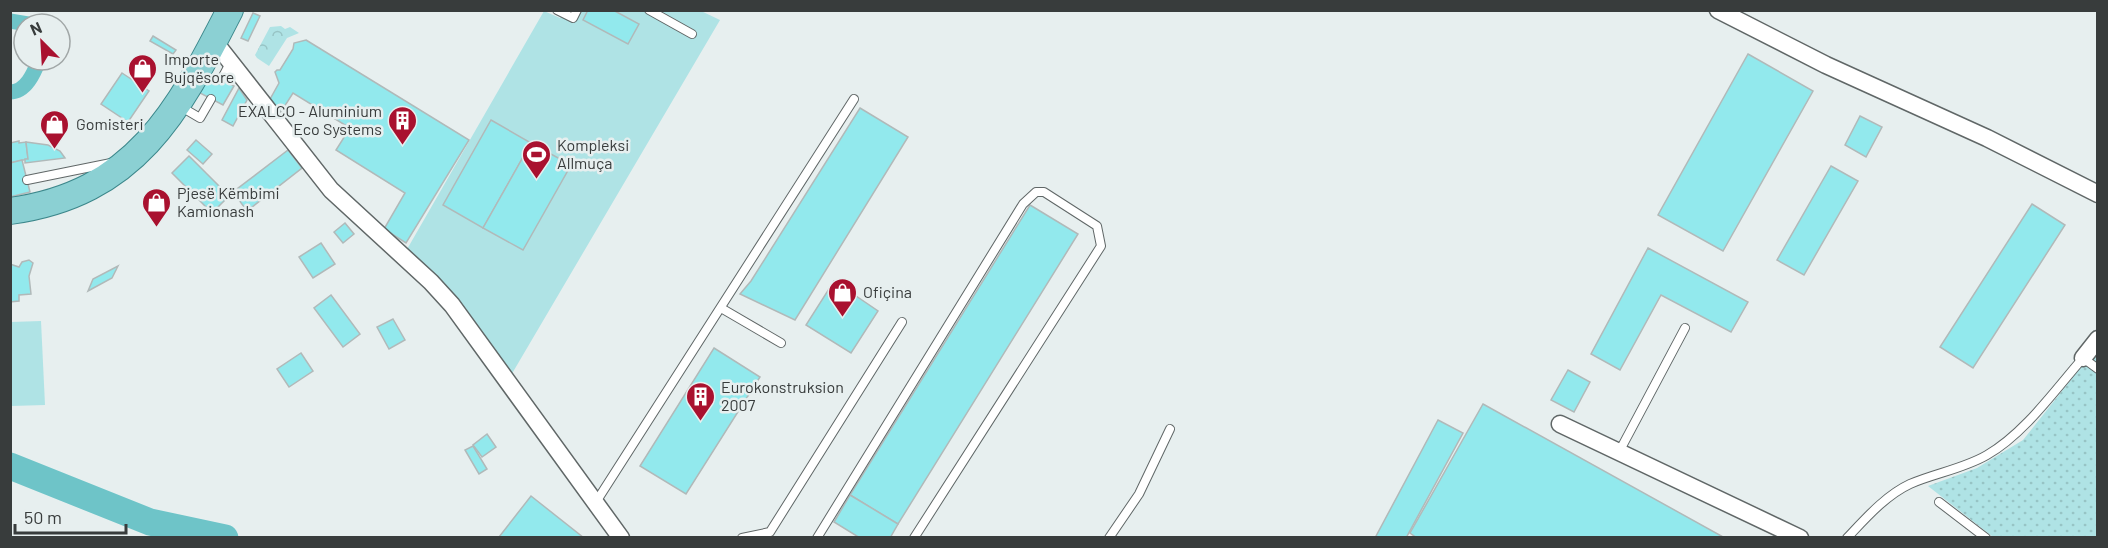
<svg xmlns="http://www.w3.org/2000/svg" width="2108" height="548" font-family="Barlow,sans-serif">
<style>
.grass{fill:url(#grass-dots)}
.park{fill:url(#park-crowns)}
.garden{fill:#afe3e5}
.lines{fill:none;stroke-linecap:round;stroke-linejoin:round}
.canal{stroke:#6ec4c8;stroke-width:15}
.river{stroke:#6ec4c8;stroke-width:27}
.building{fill:#92e9ed;stroke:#b1b9b9;stroke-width:1.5}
.service-casing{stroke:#606767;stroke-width:10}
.minor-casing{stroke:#606767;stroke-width:19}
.primary-casing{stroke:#3c878b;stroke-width:28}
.service{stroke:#fff;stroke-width:8}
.minor{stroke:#fff;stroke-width:16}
.primary{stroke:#8bd0d3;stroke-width:26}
.labels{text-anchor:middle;stroke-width:5;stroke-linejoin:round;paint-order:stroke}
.poi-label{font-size:16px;fill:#383c3c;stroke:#e7efef;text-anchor:start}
</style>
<defs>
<pattern id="grass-dots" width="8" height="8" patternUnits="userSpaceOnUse" patternTransform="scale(1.5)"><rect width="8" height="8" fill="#afe3e5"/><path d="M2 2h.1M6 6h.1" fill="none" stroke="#97c4c5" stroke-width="1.8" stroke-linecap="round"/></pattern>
<pattern id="park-crowns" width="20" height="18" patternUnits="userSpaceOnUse" patternTransform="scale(1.5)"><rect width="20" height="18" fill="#afe3e5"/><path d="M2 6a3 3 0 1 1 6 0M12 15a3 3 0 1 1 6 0" fill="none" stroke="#97c4c5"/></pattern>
</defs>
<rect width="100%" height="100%" fill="#e7efef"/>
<path class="grass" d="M2097,347V537H1993L1928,486L1977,468L2023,440Z"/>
<path class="park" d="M281,26L285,29L290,27L299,33L287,38L269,66L257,58L255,55L270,27Z"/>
<g class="garden">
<path d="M699,10L720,20L510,377L406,251L544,11L560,18L565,11Z"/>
<path d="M41,321L45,405L11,406V322Z"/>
</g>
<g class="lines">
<g class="canal">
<path d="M10,21L28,24"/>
<path d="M10,92C26,92 34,73 39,60"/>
</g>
<path class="river" d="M10,466L150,522L225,538"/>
</g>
<g class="building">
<path d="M588,10H613L639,24L628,44L583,20Z"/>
<path d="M253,13L260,16L248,41L241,38Z"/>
<path d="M153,36L176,50L173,54L150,41Z"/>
<path d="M306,40L469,140L406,243L384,229L405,193L336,150L350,128L293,93L279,115L273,107L275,105L269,101L279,83L275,72L277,70H280L293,49L294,43Z"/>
<path d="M1748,54L1813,91L1723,251L1658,215Z"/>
<path d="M122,73L149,91L128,122L101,104Z"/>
<path d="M210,74L234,86L223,105L200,93Z"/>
<path d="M239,88L247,100L233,126L222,120Z"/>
<path d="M860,108L908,137L795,320L740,294L751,281Z"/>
<path d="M1860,116L1882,127L1866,157L1845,145Z"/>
<path d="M491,120L531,143L483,228L443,205Z"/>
<path d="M196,140L212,154L203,164L187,150Z"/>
<path d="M19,141V143L26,142L28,159L10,163V143Z"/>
<path d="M26,142L48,145L60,151L65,158L25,163V159H28Z"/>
<path d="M531,143L571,165L523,250L483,228Z"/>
<path d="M288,150L302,168L247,211L233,192Z"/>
<path d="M189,156L229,196L212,213L172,173Z"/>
<path d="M22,160L30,192L10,197V163Z"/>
<path d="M1831,166L1858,181L1804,275L1777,260Z"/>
<path d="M2032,204L2065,225L1973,368L1940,347Z"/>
<path d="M1030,205L1078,234L898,524L850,495Z"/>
<path d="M345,223L354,234L343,243L334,232Z"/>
<path d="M321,243L335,264L313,278L299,257Z"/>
<path d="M1648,248L1748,302L1731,332L1661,295L1620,370L1591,354Z"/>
<path d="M29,260L33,263L29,276L31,294L19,295V301L10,302V264L19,267L22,262Z"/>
<path d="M118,266L112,278L88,291L93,279Z"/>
<path d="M834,281L878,311L851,353L806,325Z"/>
<path d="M331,295L360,334L343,347L314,308Z"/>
<path d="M393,319L405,340L389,349L377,327Z"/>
<path d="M714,348L760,377L686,494L640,466Z"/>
<path d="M301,353L313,371L289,387L277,369Z"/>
<path d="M1568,370L1590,382L1574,412L1551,400Z"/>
<path d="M1483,404L1725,538H1417L1410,533Z"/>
<path d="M1438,420L1463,433L1406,538H1375Z"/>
<path d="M487,434L496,447L482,457L473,445Z"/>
<path d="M473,446L487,469L479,474L465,450Z"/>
<path d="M850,495L898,524L890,538H860L834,522Z"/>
<path d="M531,496L584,538L499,537Z"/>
</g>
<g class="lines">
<defs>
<g id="service">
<path d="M557,10L573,18L577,10"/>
<path d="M649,10L692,34"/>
<path d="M221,80L230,63"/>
<path d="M178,105L200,118L211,99"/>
<path d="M27,180L111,163"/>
<path d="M721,308L781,343"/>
<path d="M1619,452L1685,328"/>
<path d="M596,502L854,99"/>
<path d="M1939,502L1986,538"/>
<path d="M742,538L770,532L902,322"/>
<path d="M817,538L1023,204L1036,192H1044L1097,226L1101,246L914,538"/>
<path d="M1109,538L1139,494L1170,429"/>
<path d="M1847,538C1865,519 1886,495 1910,484C1935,473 1963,469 1987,455C2024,434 2055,390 2083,358L2098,369"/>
</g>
<g id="minor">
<path d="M1718,10L1826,65L1987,138L2098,194"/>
<path d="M214,41L331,190L431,282L452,305L621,538"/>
<path d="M2083,358L2098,339"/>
<path d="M1560,424L1800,538"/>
</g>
<path id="primary" d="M10,211C135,194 178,112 230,10"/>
</defs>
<use href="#service" class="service-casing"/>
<use href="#minor" class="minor-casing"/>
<use href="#primary" class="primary-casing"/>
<use href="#service" class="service"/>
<use href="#minor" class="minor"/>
<use href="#primary" class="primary"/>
</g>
<defs>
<symbol id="shop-pin" viewBox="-11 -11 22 30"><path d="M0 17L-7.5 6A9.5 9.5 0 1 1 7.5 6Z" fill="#a9112f" stroke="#e7efef"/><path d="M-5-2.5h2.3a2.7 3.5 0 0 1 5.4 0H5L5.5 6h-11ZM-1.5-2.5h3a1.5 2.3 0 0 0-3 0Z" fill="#fff"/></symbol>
<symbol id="building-pin" viewBox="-11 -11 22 30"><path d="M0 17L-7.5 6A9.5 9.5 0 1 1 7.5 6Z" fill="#a9112f" stroke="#e7efef"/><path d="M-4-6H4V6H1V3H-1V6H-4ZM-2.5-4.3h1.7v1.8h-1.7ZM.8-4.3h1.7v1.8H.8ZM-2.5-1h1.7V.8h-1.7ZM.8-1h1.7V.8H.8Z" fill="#fff"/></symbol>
<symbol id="stadium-pin" viewBox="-11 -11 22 30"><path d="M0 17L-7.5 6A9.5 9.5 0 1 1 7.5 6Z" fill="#a9112f" stroke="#e7efef"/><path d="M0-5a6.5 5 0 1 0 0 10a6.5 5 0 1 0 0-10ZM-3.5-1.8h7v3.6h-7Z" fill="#fff"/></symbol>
</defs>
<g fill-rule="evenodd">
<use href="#shop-pin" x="126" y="52" width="33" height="45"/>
<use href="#building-pin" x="386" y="104" width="33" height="45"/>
<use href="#shop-pin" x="38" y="108" width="33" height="45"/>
<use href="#stadium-pin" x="520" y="138" width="33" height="45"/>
<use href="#shop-pin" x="140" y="186" width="33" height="45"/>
<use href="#shop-pin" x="826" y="276" width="33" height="45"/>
<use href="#building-pin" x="684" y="380" width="33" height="45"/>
</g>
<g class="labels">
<g class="poi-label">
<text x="164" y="65">Importe<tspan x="164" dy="18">Bujqësore</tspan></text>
<text x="382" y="117" text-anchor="end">EXALCO - Aluminium<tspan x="382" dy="18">Eco Systems</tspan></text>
<text x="76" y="130">Gomisteri</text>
<text x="557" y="151">Kompleksi<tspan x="557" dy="18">Allmuça</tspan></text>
<text x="177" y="199">Pjesë Këmbimi<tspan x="177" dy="18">Kamionash</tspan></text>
<text x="863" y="298">Ofiçina</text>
<text x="721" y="393">Eurokonstruksion<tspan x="721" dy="18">2007</tspan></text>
</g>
</g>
<rect width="2108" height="548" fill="none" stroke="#383c3c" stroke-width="24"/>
<g transform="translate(42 42) rotate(336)"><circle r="28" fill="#e7efef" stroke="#a1a7a7" stroke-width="1.5"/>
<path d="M0-4.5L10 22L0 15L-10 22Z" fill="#a9112f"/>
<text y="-9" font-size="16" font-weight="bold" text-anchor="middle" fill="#383c3c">N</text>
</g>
<path d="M15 524v9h111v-9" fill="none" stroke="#383c3c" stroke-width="3"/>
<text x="24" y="524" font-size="18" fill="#383c3c" stroke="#e7efef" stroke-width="4.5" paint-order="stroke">50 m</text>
</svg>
